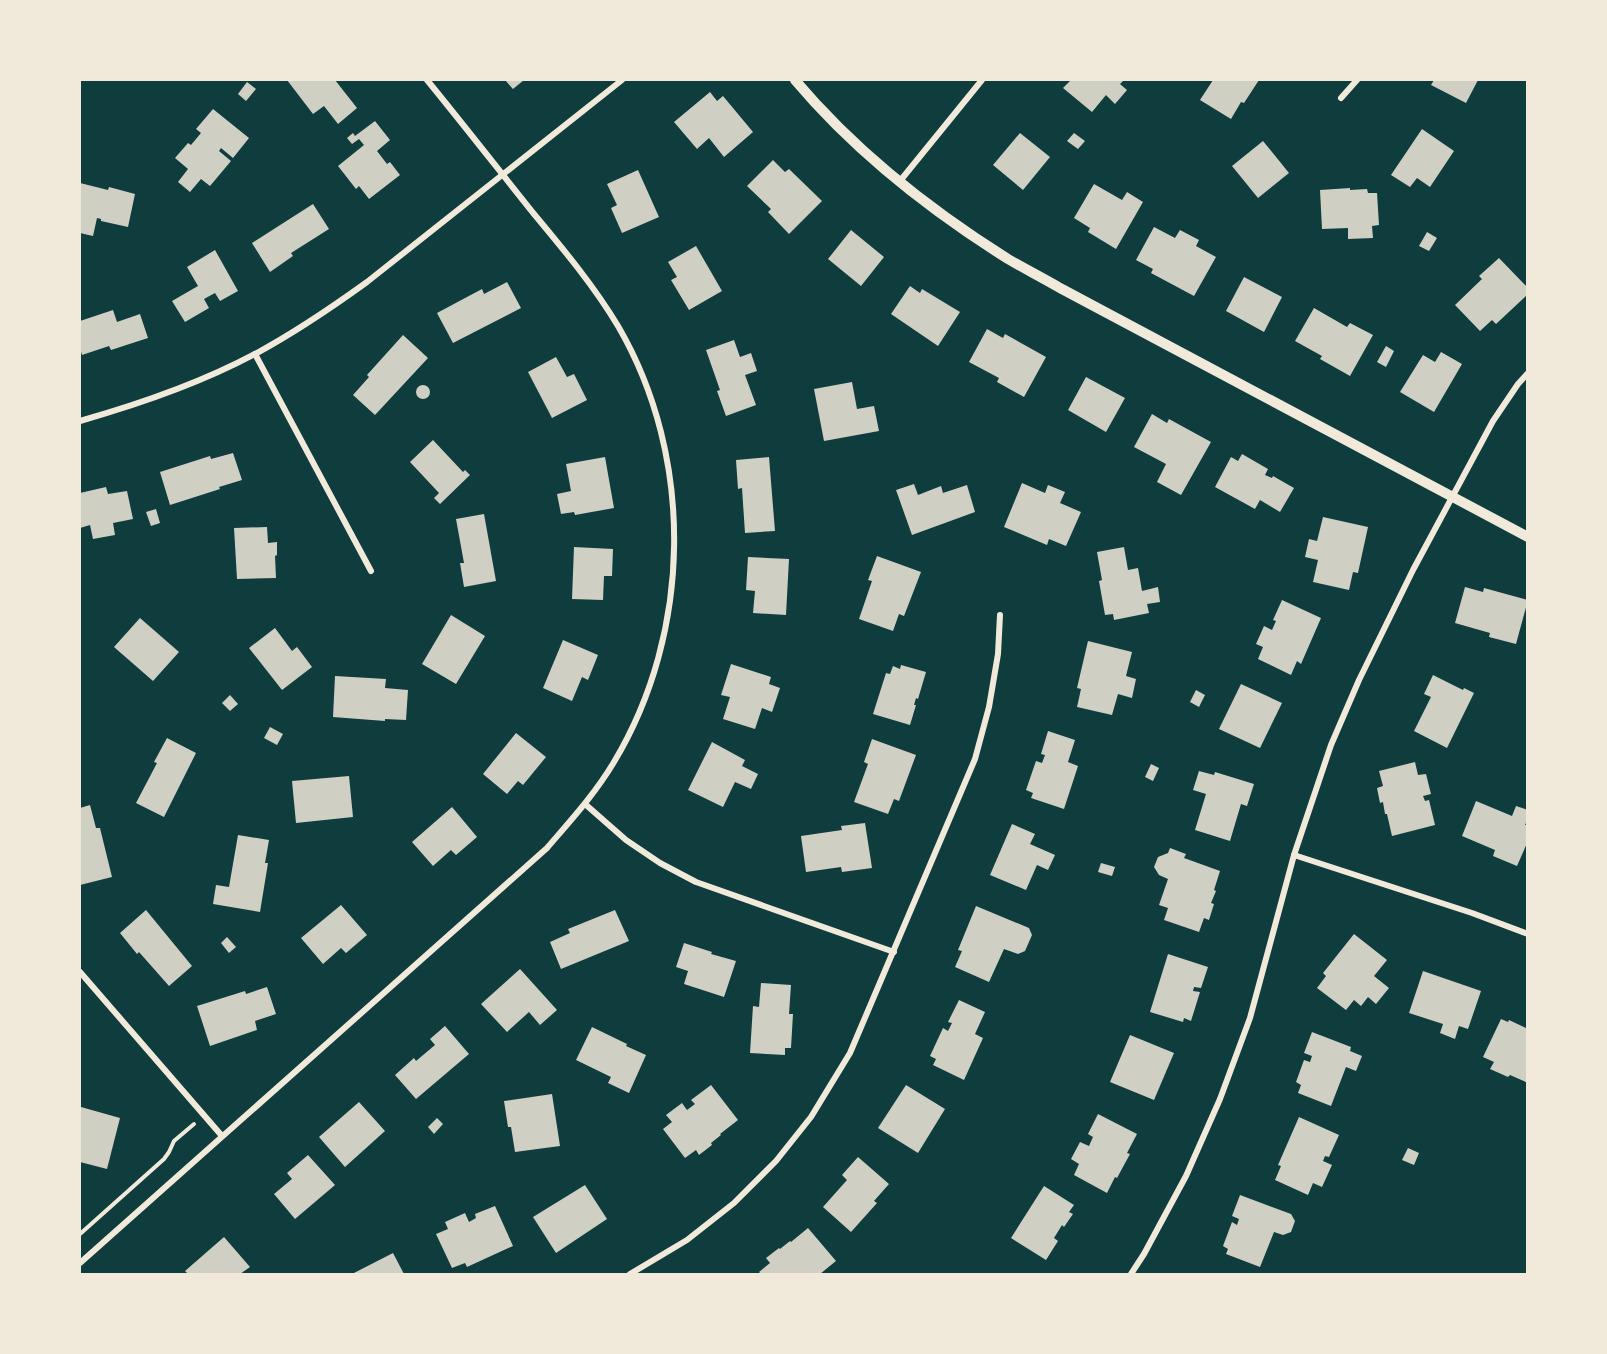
<svg xmlns="http://www.w3.org/2000/svg" width="1607" height="1354" font-family="Raleway,sans-serif">
<style>
.building{fill:#cfcfc3}
.lines{fill:none;stroke-linecap:round;stroke-linejoin:round}
.path{stroke:#f1e9da;stroke-width:4}
.minor{stroke:#f1e9da;stroke-width:6}
.tertiary{stroke:#f1e9da;stroke-width:10}
</style>
<rect width="100%" height="100%" fill="#0f3d3e"/>
<g class="building">
<path d="M287,80H330L331,81L335,80L357,108L338,124L324,106L313,114Z"/>
<path d="M505,80H524L513,89Z"/>
<path d="M1071,80H1124L1120,84L1127,90L1115,104L1106,95L1092,112L1063,88Z"/>
<path d="M1213,80H1259L1244,103L1241,102L1231,119L1200,100Z"/>
<path d="M1434,80H1478L1466,103L1431,85Z"/>
<path d="M247,82L256,89L246,101L238,94Z"/>
<path d="M710,92L717,101L723,96L753,132L724,157L709,138L697,149L674,122Z"/>
<path d="M213,109L249,138L233,158L221,148L219,151L231,161L210,186L201,179L190,192L178,182L188,169L175,158L188,143L191,145L201,133L196,129Z"/>
<path d="M375,121L390,140L377,151L387,164L390,162L400,175L369,199L359,186L356,189L338,166L364,145L359,139L352,144L347,138L353,133L355,136Z"/>
<path d="M1422,129L1454,151L1430,187L1417,178L1410,187L1391,175Z"/>
<path d="M1020,133L1050,157L1023,190L993,165Z"/>
<path d="M1074,133L1085,141L1078,149L1067,141Z"/>
<path d="M1263,141L1289,173L1258,198L1232,166Z"/>
<path d="M773,160L785,172L789,169L822,201L789,234L768,212L771,209L747,186Z"/>
<path d="M638,170L659,217L622,233L611,208L617,205L607,184Z"/>
<path d="M80,183L108,190L109,187L135,194L128,227L101,221V219L97,218L93,236L80,233Z"/>
<path d="M1094,184L1122,200L1127,192L1143,202L1116,249L1088,232L1090,228L1074,218Z"/>
<path d="M1350,188V190L1367,189L1368,193H1377L1379,225L1372,226L1373,238L1348,239V228L1322,229L1320,190Z"/>
<path d="M313,204L329,229L291,253L293,256L270,272L252,243Z"/>
<path d="M1154,227L1175,238L1180,230L1199,240L1196,246L1216,257L1194,296L1151,273L1153,269L1136,260Z"/>
<path d="M851,230L884,257L861,286L828,259Z"/>
<path d="M1427,232L1437,238L1429,251L1419,246Z"/>
<path d="M696,246L722,291L689,310L671,280L677,277L668,262Z"/>
<path d="M215,250L238,291L220,301L215,293L204,299L209,308L185,322L172,301L198,286L187,267Z"/>
<path d="M1499,258L1528,288V294L1496,324L1492,320L1480,331L1455,305L1482,279L1479,276Z"/>
<path d="M1244,277L1282,297L1264,332L1226,311Z"/>
<path d="M507,282L521,308L453,343L437,313L482,289L484,294Z"/>
<path d="M910,286L920,293L922,289L960,312L938,346L891,314Z"/>
<path d="M1314,308L1347,327L1350,323L1373,335L1350,376L1320,359L1322,356L1295,341Z"/>
<path d="M113,310L117,322L140,314L148,338L111,350L109,346L82,355L80,348V321Z"/>
<path d="M987,329L1003,338L1005,334L1046,357L1024,397L997,382L999,378L969,362Z"/>
<path d="M403,335L428,358L375,415L353,395L369,377L367,375Z"/>
<path d="M734,340L740,357L751,353L757,371L745,375L756,405L726,416L717,391L720,390L706,350Z"/>
<path d="M1386,346L1394,351L1386,367L1377,362Z"/>
<path d="M1441,352L1462,364L1434,412L1400,392L1423,355L1435,362Z"/>
<path d="M556,357L567,377L574,374L587,400L552,418L528,372Z"/>
<path d="M1086,377L1125,398L1106,432L1068,410Z"/>
<path d="M852,382L857,409L874,406L879,431L824,441L814,389Z"/>
<circle cx="423" cy="392" r="7"/>
<path d="M1152,414L1167,423L1169,419L1211,442L1181,495L1157,482L1166,464L1134,447Z"/>
<path d="M433,440L463,472L465,470L470,475L440,504L434,498L439,493L410,462Z"/>
<path d="M233,453L242,480L219,487L220,489L170,505L160,472L210,456L211,459Z"/>
<path d="M1242,454L1268,469L1265,475L1272,478L1273,476L1294,488L1280,512L1260,500L1255,509L1215,487L1231,457L1238,461Z"/>
<path d="M605,457L614,508L575,515L574,512L561,514L557,494L571,491L566,464Z"/>
<path d="M769,457L775,531L745,533L742,488L738,489L736,460Z"/>
<path d="M1022,483L1045,493L1048,485L1065,492L1060,503L1081,512L1066,546L1049,539L1047,545L1004,527Z"/>
<path d="M914,484L918,495L941,486L943,493L967,485L975,512L912,535L896,490Z"/>
<path d="M106,487L108,494L127,491L133,519L113,523L115,535L93,539L90,525L80,528V493Z"/>
<path d="M156,509L160,523L151,526L146,512Z"/>
<path d="M484,514L496,581L464,587L460,563H464L456,519Z"/>
<path d="M1323,517L1368,527L1358,573L1353,572L1349,590L1313,582L1318,560L1305,557L1309,539L1317,541Z"/>
<path d="M267,527L268,543L277,542V555L275,556L276,578L237,579L234,528Z"/>
<path d="M574,547L613,549L612,576H604L603,600L572,599Z"/>
<path d="M1124,547L1128,570L1138,568L1142,591L1158,587L1160,602L1147,604L1149,613L1114,620L1113,614L1105,615L1099,581L1102,580L1097,552Z"/>
<path d="M877,556L921,572L904,616L899,614L893,631L859,619L872,581L868,580Z"/>
<path d="M748,557L789,559L786,615L753,613L755,591L746,590Z"/>
<path d="M1465,587L1483,592L1484,588L1528,600L1516,644L1489,637L1490,633L1455,623Z"/>
<path d="M1282,600L1321,618L1301,664L1297,661L1291,675L1258,659L1263,647L1256,644L1264,626L1272,630L1276,621L1273,620Z"/>
<path d="M451,615L485,636L456,684L422,664Z"/>
<path d="M140,618L179,652L153,681L114,647Z"/>
<path d="M275,628L292,651L297,647L312,667L282,690L249,648Z"/>
<path d="M563,640L598,655L588,680L582,677L572,701L543,688Z"/>
<path d="M1088,641L1132,652L1126,676L1136,679L1132,698L1118,694L1112,715L1077,707L1081,689L1077,688Z"/>
<path d="M731,664L771,677L769,684L780,688L772,712L762,708L755,729L723,719L730,697L721,695Z"/>
<path d="M901,665L926,672L918,699L916,698L914,705H916L910,725L873,714L886,673L890,674L893,666L900,669Z"/>
<path d="M1433,675L1463,690L1464,688L1474,693L1447,748L1414,731L1431,697L1424,694Z"/>
<path d="M335,676L386,679L385,688L408,690L406,720L385,719V721L333,717Z"/>
<path d="M1241,684L1282,703L1260,748L1219,729Z"/>
<path d="M1196,690L1205,695L1199,707L1190,702Z"/>
<path d="M230,695L238,704L230,711L222,703Z"/>
<path d="M270,727L283,734L277,745L264,738Z"/>
<path d="M1048,731L1075,740L1068,762L1078,766L1064,809L1031,798L1033,793L1026,790L1036,761L1042,763L1045,755L1041,754Z"/>
<path d="M516,733L546,757L523,785L518,781L507,794L483,774Z"/>
<path d="M167,738L196,753L164,817L136,803L157,763L154,762Z"/>
<path d="M872,739L916,755L899,801L894,799L888,814L854,802L868,764L864,762Z"/>
<path d="M712,742L745,760L742,766L758,774L751,789L735,782L723,807L688,790Z"/>
<path d="M1415,762L1418,775L1426,774L1431,794L1423,796L1425,801L1429,800L1435,825L1392,836L1387,814H1385L1383,802L1380,803L1377,788L1383,786L1379,771Z"/>
<path d="M1151,764L1159,768L1153,781L1145,777Z"/>
<path d="M1199,771L1214,775L1215,772L1254,784L1247,806L1241,804L1230,841L1195,830L1206,794L1193,790Z"/>
<path d="M349,776L353,817L296,823L292,781Z"/>
<path d="M1476,801L1512,816L1516,806L1528,810V819L1525,825H1528V841L1517,866L1493,856L1495,850L1462,836Z"/>
<path d="M90,805L96,828H100L112,877L80,885V808Z"/>
<path d="M452,807L477,837L456,855L451,850L433,866L412,842Z"/>
<path d="M865,823L872,868L842,872L841,867L806,872L801,836L842,830L841,826Z"/>
<path d="M1012,824L1035,834L1030,844L1055,855L1048,870L1037,865L1026,890L990,875Z"/>
<path d="M238,835L269,840L265,863H268L260,912L213,904L216,885L229,887Z"/>
<path d="M1170,848L1186,854L1184,858L1220,871L1214,890L1216,891L1211,903L1214,904L1209,920L1204,918L1199,932L1164,920L1168,908L1159,905L1168,879L1159,875L1154,867L1158,857L1168,853Z"/>
<path d="M1101,863L1115,867L1112,876L1098,872Z"/>
<path d="M341,905L367,935L346,953L341,948L323,964L301,938Z"/>
<path d="M976,906L1029,928L1032,935L1025,951L1018,954L1004,949L989,982L955,967L962,951L958,950Z"/>
<path d="M146,910L192,966L169,986L139,952L137,954L120,933Z"/>
<path d="M615,910L629,941L561,969L550,942L570,933L568,929Z"/>
<path d="M1354,934L1387,960L1374,976L1389,988L1376,1004L1368,997L1361,1006L1354,1000L1346,1010L1317,988L1326,976L1323,973Z"/>
<path d="M227,937L236,947L229,953L221,943Z"/>
<path d="M684,943L712,952L711,954L736,961L724,997L684,984L688,971L676,967Z"/>
<path d="M1168,954L1208,967L1201,988L1194,987L1193,991L1200,992L1191,1021L1184,1018L1183,1022L1150,1012Z"/>
<path d="M520,969L557,1010L540,1025L529,1012L507,1032L481,1004Z"/>
<path d="M1423,971L1481,991L1468,1029L1459,1026L1455,1039L1440,1033L1443,1024L1409,1013Z"/>
<path d="M761,983L791,985L789,1014H793L791,1048H785V1055L750,1053L753,1006L759,1007Z"/>
<path d="M267,987L276,1014L255,1021L257,1030L210,1046L197,1006L245,991L246,994Z"/>
<path d="M959,1000L985,1012L975,1034L983,1038L964,1080L933,1065L936,1059L930,1056L943,1028L948,1031L952,1023L948,1022Z"/>
<path d="M1501,1019L1508,1022L1509,1020L1528,1029V1083L1510,1075L1508,1077L1490,1069L1494,1062L1483,1057Z"/>
<path d="M445,1026L469,1054L416,1099L395,1075L414,1058L416,1061L435,1045L430,1039Z"/>
<path d="M592,1027L627,1044L626,1046L646,1055L629,1093L608,1083L611,1077L576,1060Z"/>
<path d="M1312,1032L1351,1047L1350,1051L1362,1056L1356,1071L1346,1067L1331,1106L1298,1093L1301,1085L1296,1082L1304,1060L1310,1062L1312,1056L1304,1053Z"/>
<path d="M1130,1035L1174,1053L1154,1100L1110,1082Z"/>
<path d="M711,1085L738,1120L720,1134L721,1135L711,1143L712,1145L699,1155L696,1150L685,1158L663,1129L672,1122L666,1115L682,1103L687,1110L695,1104L691,1100Z"/>
<path d="M906,1085L945,1109L918,1153L878,1128Z"/>
<path d="M552,1094L560,1146L515,1152L511,1127H508L504,1101Z"/>
<path d="M359,1102L385,1131L345,1167L319,1137Z"/>
<path d="M81,1107L120,1118L107,1169L80,1162V1114Z"/>
<path d="M1098,1114L1137,1134L1127,1153L1130,1154L1117,1178L1115,1177L1107,1193L1074,1175L1079,1164L1071,1159L1080,1142L1089,1146L1093,1137L1088,1134Z"/>
<path d="M1299,1117L1339,1135L1329,1157L1325,1156L1323,1161L1332,1165L1322,1187L1313,1183L1308,1195L1275,1180L1281,1166L1278,1165Z"/>
<path d="M437,1118L443,1124L434,1134L428,1127Z"/>
<path d="M1408,1148L1419,1153L1414,1165L1402,1160Z"/>
<path d="M308,1155L335,1185L295,1219L274,1194L292,1179L287,1173Z"/>
<path d="M858,1157L889,1184L874,1201L877,1203L851,1232L823,1207L847,1180L842,1175Z"/>
<path d="M585,1185L607,1219L556,1253L533,1217Z"/>
<path d="M1044,1186L1074,1205L1069,1212L1073,1214L1064,1227L1062,1225L1054,1238L1058,1241L1046,1260L1011,1238Z"/>
<path d="M1240,1195L1291,1214L1295,1221L1291,1232L1283,1235L1274,1232L1260,1267L1226,1254L1228,1249L1223,1246L1232,1222L1237,1225L1239,1219L1232,1216Z"/>
<path d="M495,1206L513,1246L467,1267L465,1263L452,1268L436,1234L448,1229L445,1222L465,1213L469,1222L476,1218L475,1214Z"/>
<path d="M808,1228L836,1261L820,1274L814,1273L812,1274H761L759,1272L770,1263L766,1258L779,1248L780,1249L790,1241L791,1242Z"/>
<path d="M224,1237L250,1267L240,1274H188L185,1271Z"/>
<path d="M393,1253L404,1274H352Z"/>
</g>
<g class="lines">
<path class="path" d="M80,1234L164,1159L169,1152L174,1141L194,1124"/>
<g class="minor">
<path d="M1341,98L1357,80"/>
<path d="M900,181L982,80"/>
<path d="M255,354L371,571"/>
<path d="M80,421C140,404 199,384 255,354C294,333 331,308 367,282L622,80"/>
<path d="M585,804L626,840L660,863L696,882L894,952"/>
<path d="M1294,855L1472,913L1528,934"/>
<path d="M80,972L222,1136"/>
<path d="M80,1263L547,848C571,820 595,794 614,762C692,632 695,458 618,326C594,286 564,250 534,214C498,169 463,124 427,80"/>
<path d="M630,1274L687,1240L734,1203L776,1161L811,1117L850,1053L975,759L989,707L998,654L1000,615"/>
<path d="M1131,1274L1144,1254L1186,1176L1220,1099L1250,1018L1294,855L1331,745L1359,680L1413,570L1493,421L1518,384L1528,373"/>
</g>
<path class="tertiary" d="M795,80C854,150 930,210 1008,259C1025,269 1043,278 1060,288L1528,537"/>
</g>
<rect width="1607" height="1354" fill="none" stroke="#f1e9da" stroke-width="162"/>
</svg>
